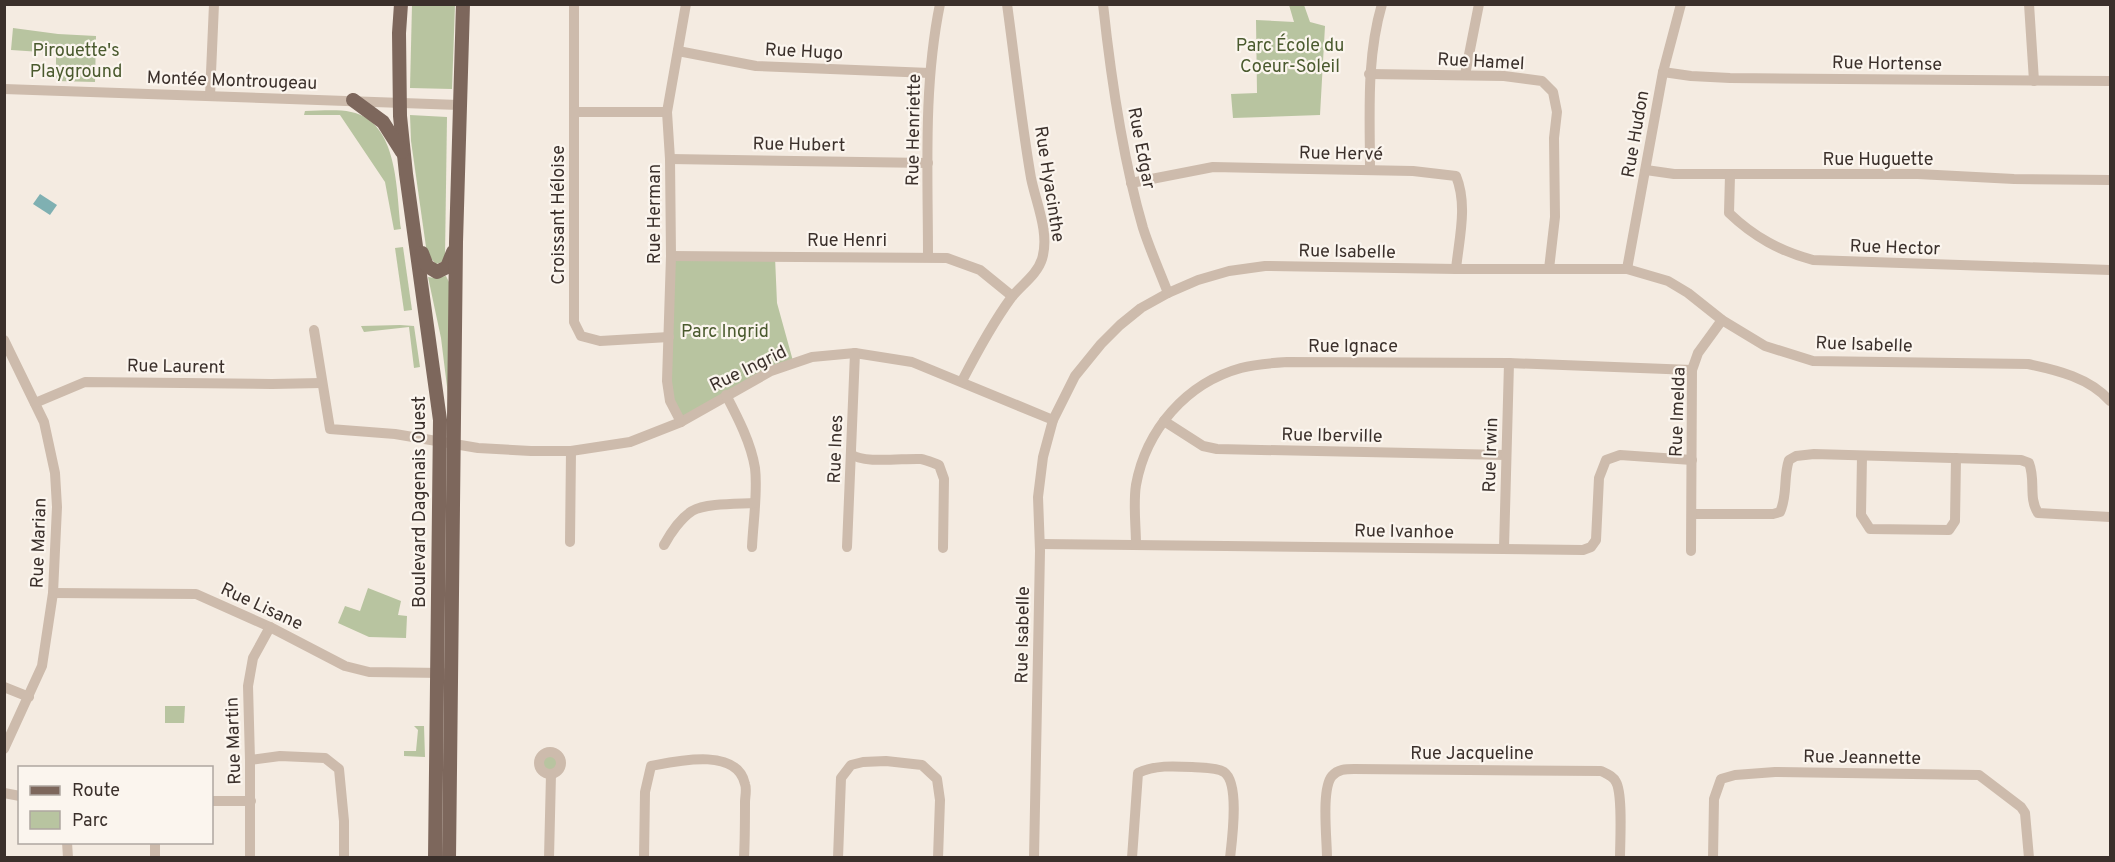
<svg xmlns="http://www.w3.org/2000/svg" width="2115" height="862" font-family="Overpass,sans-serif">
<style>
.green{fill:#b8c4a0}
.water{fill:#7fb0b2}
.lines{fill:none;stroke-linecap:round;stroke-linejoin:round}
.minor{stroke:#cdbbac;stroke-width:10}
.major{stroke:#7d675c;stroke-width:14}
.labels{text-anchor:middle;stroke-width:4.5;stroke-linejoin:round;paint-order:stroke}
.park-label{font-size:18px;fill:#4a5a2e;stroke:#fbf5ee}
.street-label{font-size:18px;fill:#3b302b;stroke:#fbf5ee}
</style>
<rect width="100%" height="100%" fill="#f4ebe1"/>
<g class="green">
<path d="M412,5H455L452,89L410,88Z"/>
<path d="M1289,5H1304L1310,22L1325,26L1320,115L1233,118L1231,94L1257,93L1256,20L1294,22Z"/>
<path d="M13,28L58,34L96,36L95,82L56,81V53L11,50Z"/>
<path d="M305,111C320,111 337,109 351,112C399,122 396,191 401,229L394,230L385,182L340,115H304Z"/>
<path d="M410,115L447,117L445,257L442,262L436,264L427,254L411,141Z"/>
<path d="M403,247L412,310L404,311L395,248Z"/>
<path d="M686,254L775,257L777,303L793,361L681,422L667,381L670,262Z"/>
<path d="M446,276L449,282L450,411L441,338L428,277L435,278Z"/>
<path d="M400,325L414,326L420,367L414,368L409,327L364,332L361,326Z"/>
<path d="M368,588L401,601L398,615L407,616L406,638L369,637L338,623L345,606L360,611Z"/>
<path d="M165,706H185L184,723H165Z"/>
<path d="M414,726H424L425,757L404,756V751H416L418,730Z"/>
<circle cx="550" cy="763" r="11"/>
</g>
<path class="water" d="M40,194L57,205L50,215L33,204Z"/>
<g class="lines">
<g class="minor">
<path d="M574,4V322L581,336L600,341L669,337"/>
<path d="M1103,4C1111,79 1122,156 1143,228C1150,250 1160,272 1168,293"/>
<path d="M2029,4L2034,81"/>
<path d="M678,51L756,66L930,73"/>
<path d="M1663,72L1691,76L1730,78L2110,81"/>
<path d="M1369,74L1504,76L1542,81L1553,92L1557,112L1554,138L1555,217L1549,269"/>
<path d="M1465,75L1479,4"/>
<path d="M4,89L459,105"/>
<path d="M210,96L214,4"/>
<path d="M574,112H667"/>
<path d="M670,159L928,163"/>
<path d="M1370,170C1370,114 1366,59 1382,4"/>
<path d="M1646,170L1674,174H1918L2014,179L2110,180"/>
<path d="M1730,175L1729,213C1754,237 1780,251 1813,260L2110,270"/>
<path d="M1131,183L1213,167L1413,171L1456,176C1468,205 1459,239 1456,269"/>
<path d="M671,256L947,258L980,270L1012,296"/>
<path d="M928,257C928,173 923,87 940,4"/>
<path d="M1627,269L1663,72L1681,4"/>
<path d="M314,330L330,429L395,434L478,448L531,451H571L630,442L681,422L771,371L812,357L855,353L912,362L1053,420"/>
<path d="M4,340L44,422L55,473L57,507L53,593L42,666L4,749"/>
<path d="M962,381C977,352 992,324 1011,298C1021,285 1037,275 1042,259C1050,233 1036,203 1031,178C1021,120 1015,62 1007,4"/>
<path d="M726,395C738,418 751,443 755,468C758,492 753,523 752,547"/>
<path d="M35,403L85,382L272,384L321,383"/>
<path d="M1164,421L1203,446L1217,449L1506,455"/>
<path d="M681,422L670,401L667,381L671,256L670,159L667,112L686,4"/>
<path d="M851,454C863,464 904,458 921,459C927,460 933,463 939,465L944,479L943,548"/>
<path d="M1862,456L1861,515L1870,529L1949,530L1955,521L1956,458"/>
<path d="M1692,514H1773L1780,512C1788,495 1783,477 1789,460L1796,456L1814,454L2021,460L2029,463C2036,481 2028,497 2038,513L2110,517"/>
<path d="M570,542L571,451"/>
<path d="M1040,544L1583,550L1591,547L1596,540L1599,478L1606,460L1620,455L1692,460"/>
<path d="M664,545C670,534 681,518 692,511C706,503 738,504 754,503"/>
<path d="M1136,545C1136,526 1133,504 1136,485C1146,430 1186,383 1241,368C1256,364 1271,363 1287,362L1509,363L1692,370"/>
<path d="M847,547L855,353"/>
<path d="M1504,548L1509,363"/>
<path d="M1691,551L1692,370L1698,353L1722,320"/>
<path d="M53,593L196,594L270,627L345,666L369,672L443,673"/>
<path d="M4,687L29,697"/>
<circle cx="550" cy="763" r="11"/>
<path d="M250,760L280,756L325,758L339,769L344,821V858"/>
<path d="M4,793L20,796"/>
<path d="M212,801H251"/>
<path d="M67,842L68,858"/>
<path d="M155,858V842"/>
<path d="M250,858V760L248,686L253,658L270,627"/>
<path d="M549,858L551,774"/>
<path d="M644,858L645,792L651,766C677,761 737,747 745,784C747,789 745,797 745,802C745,821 745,839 744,858"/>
<path d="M838,858L841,778L851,765L863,762L886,761L922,765L937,779L940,800L938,858"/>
<path d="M1034,858L1040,551L1038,497L1043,457L1053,420L1075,376L1101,344L1120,325L1141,308L1168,293L1198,280L1229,271L1265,266L1456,269H1627L1668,281L1688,293L1722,320L1765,346L1813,361L2028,364C2057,370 2090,378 2110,401"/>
<path d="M1132,858L1138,773C1154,765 1174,766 1192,767C1202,768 1216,767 1224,772C1240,783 1232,840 1230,858"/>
<path d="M1327,858C1327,839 1321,789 1332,776C1338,769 1346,769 1354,769L1601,771C1607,774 1613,776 1616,782C1623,794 1620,842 1620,858"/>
<path d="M1713,858L1714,799L1721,779L1735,775L1775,772L1979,775L2021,807L2025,813L2029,858"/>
</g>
<g class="major">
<path d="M401,4L399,33L400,116L406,174L440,420L435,858"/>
<path d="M353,100L383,122L402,152"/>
<path d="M422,253L427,266L437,272L447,267L453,252"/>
<path d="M449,858L456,242L463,4"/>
</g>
</g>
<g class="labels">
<g class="park-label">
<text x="1290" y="51">Parc École du<tspan x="1290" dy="21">Coeur-Soleil</tspan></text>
<text x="76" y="56">Pirouette's<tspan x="76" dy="21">Playground</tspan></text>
<text x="725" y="337">Parc Ingrid</text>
</g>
<g class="street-label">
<text transform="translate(804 51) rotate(3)" y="6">Rue Hugo</text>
<text transform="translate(1481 61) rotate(3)" y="6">Rue Hamel</text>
<text transform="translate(1887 63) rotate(1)" y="6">Rue Hortense</text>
<text transform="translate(232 80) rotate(2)" y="6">Montée Montrougeau</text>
<text transform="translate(913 130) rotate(-89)" y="6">Rue Henriette</text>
<text transform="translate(1635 134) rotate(-80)" y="6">Rue Hudon</text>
<text transform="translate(799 144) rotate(1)" y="6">Rue Hubert</text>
<text transform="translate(1142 148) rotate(79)" y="6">Rue Edgar</text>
<text transform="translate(1341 153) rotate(1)" y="6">Rue Hervé</text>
<text x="1878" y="165">Rue Huguette</text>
<text transform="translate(1050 184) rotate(81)" y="6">Rue Hyacinthe</text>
<text transform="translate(654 214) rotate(-90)" y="6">Rue Herman</text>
<text transform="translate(558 215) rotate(-90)" y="6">Croissant Héloise</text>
<text x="847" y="246">Rue Henri</text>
<text transform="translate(1895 247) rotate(2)" y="6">Rue Hector</text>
<text transform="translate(1347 251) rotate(1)" y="6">Rue Isabelle</text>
<text transform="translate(1864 344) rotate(2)" y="6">Rue Isabelle</text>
<text x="1353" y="352">Rue Ignace</text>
<text transform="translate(176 366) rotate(1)" y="6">Rue Laurent</text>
<text transform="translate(748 368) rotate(-26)" y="6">Rue Ingrid</text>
<text transform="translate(1677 412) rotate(-88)" y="6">Rue Imelda</text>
<text transform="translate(1332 435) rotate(1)" y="6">Rue Iberville</text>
<text transform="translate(835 449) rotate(-88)" y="6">Rue Ines</text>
<text transform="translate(1490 455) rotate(-88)" y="6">Rue Irwin</text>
<text transform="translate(419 502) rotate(-90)" y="6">Boulevard Dagenais Ouest</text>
<text transform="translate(1404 531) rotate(1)" y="6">Rue Ivanhoe</text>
<text transform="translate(38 543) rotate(-88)" y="6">Rue Marian</text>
<text transform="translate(262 606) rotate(25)" y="6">Rue Lisane</text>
<text transform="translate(1022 635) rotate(-89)" y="6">Rue Isabelle</text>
<text transform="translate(233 741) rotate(-92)" y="6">Rue Martin</text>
<text x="1472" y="759">Rue Jacqueline</text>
<text transform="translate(1862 757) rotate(1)" y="6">Rue Jeannette</text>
</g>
</g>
<rect width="2115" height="862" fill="none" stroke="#3b302b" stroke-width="12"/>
<rect x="18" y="766" width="195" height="78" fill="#fbf5ee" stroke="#aea6a0" stroke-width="1.5"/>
<rect x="30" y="786" width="30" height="9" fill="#7d675c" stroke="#aea6a0" stroke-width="1.5"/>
<text x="72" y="796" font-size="18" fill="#3b302b">Route</text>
<rect x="30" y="811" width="30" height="18" fill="#b8c4a0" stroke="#aea6a0" stroke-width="1.5"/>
<text x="72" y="826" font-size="18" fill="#3b302b">Parc</text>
</svg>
